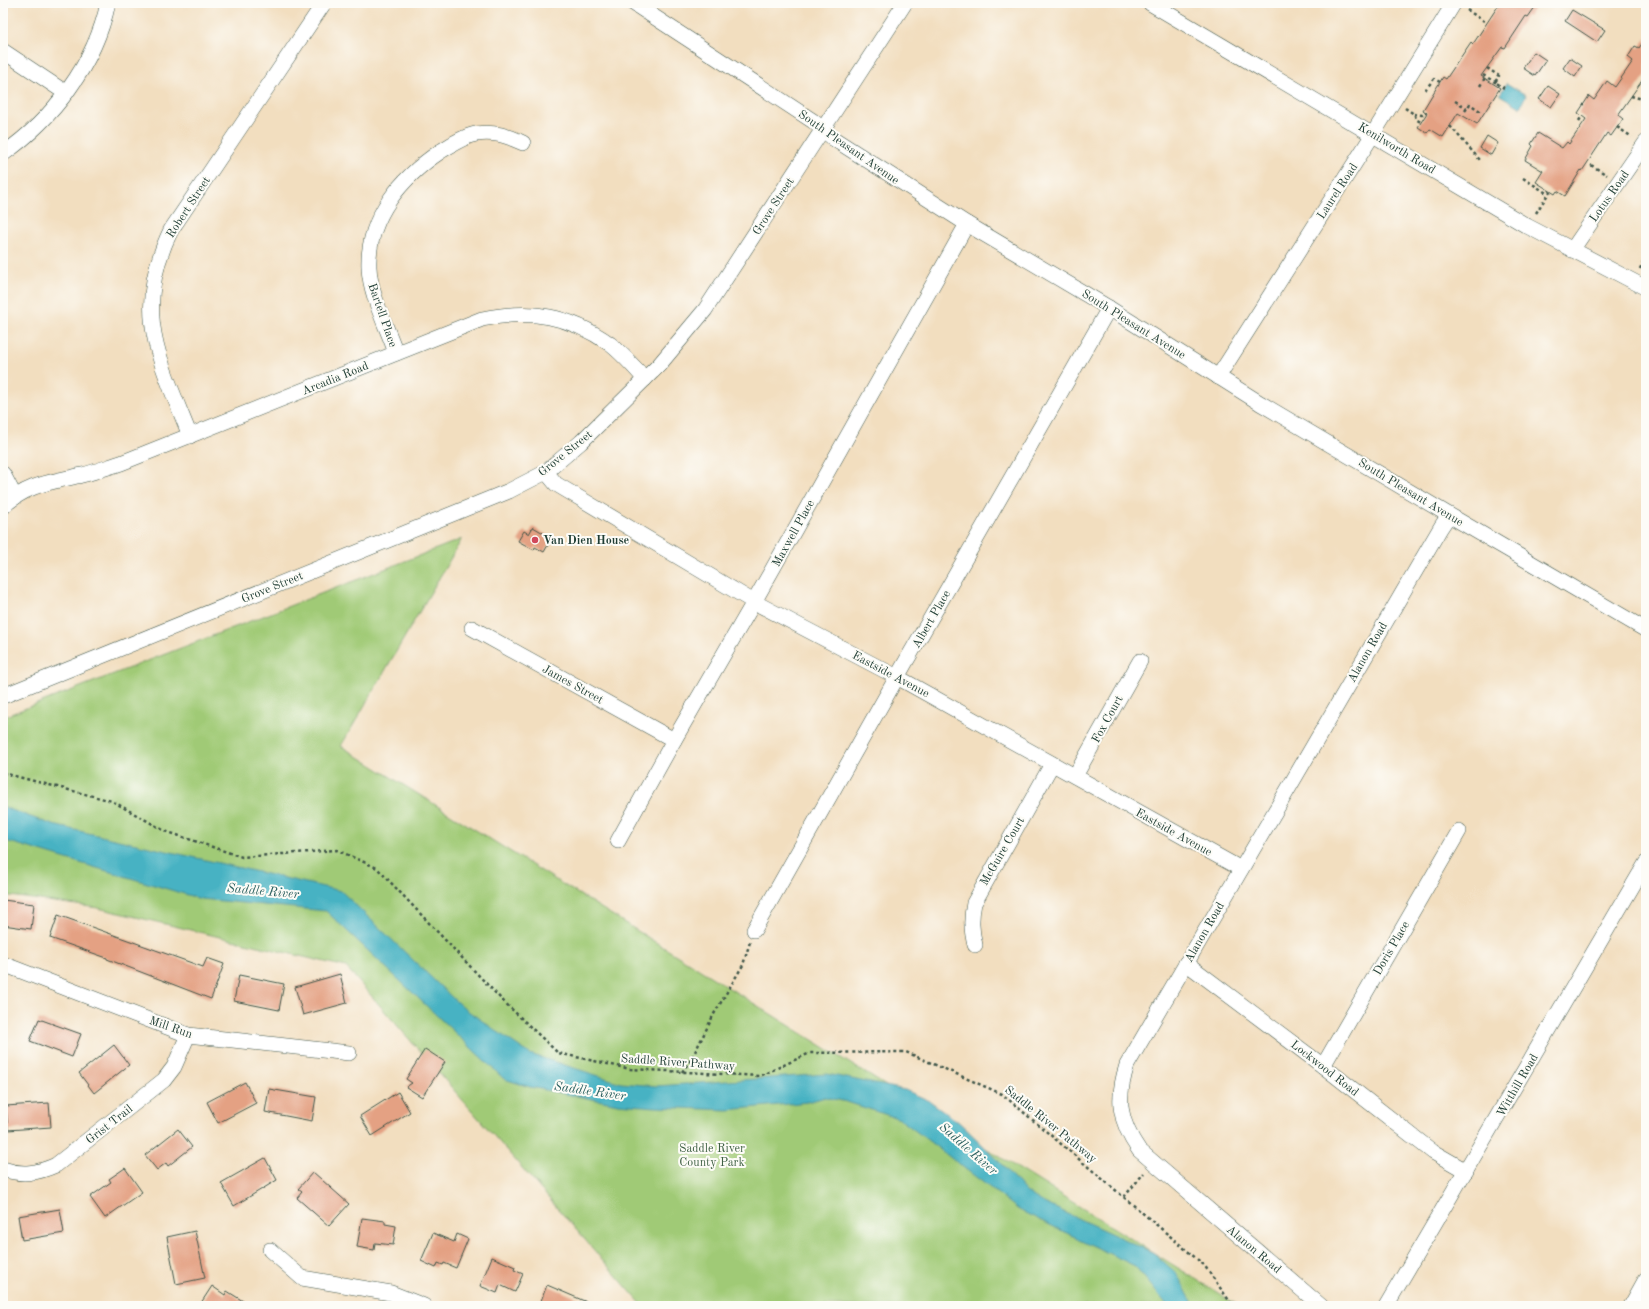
<svg xmlns="http://www.w3.org/2000/svg" width="1649" height="1309" font-family="'Old Standard TT',serif">
<style>
.green{fill:#a0ca76;stroke:#608455}
.water{fill:#46b2c3;stroke:#32787c}
.building{fill:#e4a183}
.lines{fill:none;stroke-linecap:round;stroke-linejoin:round}
.minor-casing{stroke:#3f5549;stroke-width:16}
.path{stroke:#3f5549;stroke-width:2.5;stroke-dasharray:3 3;stroke-linecap:butt}
.minor{stroke:#fff;stroke-width:15}
.poi-dot{fill:#d1495b;stroke:#fdfcf7;stroke-width:1.5}
.labels{text-anchor:middle;stroke-width:4;stroke-linejoin:round;paint-order:stroke}
.street-label{font-size:12px;fill:#1f3d34;stroke:#fdfcf7}
.poi-label{font-size:12px;font-weight:bold;fill:#1f3d34;stroke:#fdfcf7;text-anchor:start}
.park-label{font-size:12px;fill:#3f6044;stroke:#fdfcf7}
.water-label{font-size:13px;font-style:italic;fill:#2b605f;stroke:#fdfcf7}
</style>
<rect width="100%" height="100%" fill="#fdfcf7"/>
<filter id="ink" filterUnits="userSpaceOnUse"><feTurbulence type="fractalNoise" baseFrequency=".025" numOctaves="2"/><feDisplacementMap in="SourceGraphic" scale="8" xChannelSelector="R" yChannelSelector="G"/><feConvolveMatrix kernelMatrix="1 2 1 2 8 2 1 2 1" color-interpolation-filters="sRGB"/></filter>
<filter id="wash" filterUnits="userSpaceOnUse"><feTurbulence type="fractalNoise" baseFrequency=".012" numOctaves="4" result="noise"/><feDisplacementMap in="SourceGraphic" scale="16" xChannelSelector="R" yChannelSelector="G"/><feGaussianBlur stdDeviation="0.9" result="paint"/><feColorMatrix in="noise" values="0 0 0 0 0 0 0 0 0 0 0 0 0 0 0 0 0 1.4 0 .05"/><feComposite in="paint" operator="in"/></filter>
<g filter="url(#wash)">
<rect width="100%" height="100%" fill="#f2debf"/>
<path class="green" d="M462,539L341,746L1239,1306H643L346,967L98,908L3,895V717Z"/>
<g class="water">
<path d="M1506,83L1526,95L1520,107L1500,95Z"/>
<path d="M3,807L53,825L341,891L461,1006L505,1037L530,1054L621,1083L657,1086L827,1074L905,1090L930,1101L960,1123L994,1156L1026,1192L1044,1203L1154,1253L1177,1274L1194,1306H1168L1135,1266L1019,1210L900,1119L847,1102L825,1097L808,1102L728,1110L656,1107L618,1104L530,1087L504,1079L326,911L201,899L3,840Z"/>
</g>
<g id="blocks">
<g class="building">
<path d="M1500,3H1538L1528,17L1526,16L1505,48L1502,47L1481,76L1500,88L1477,124L1458,113L1443,137L1430,129L1427,133L1418,127L1427,113L1423,110L1443,77L1446,79L1471,42L1473,44Z"/>
<path d="M1572,10L1605,30L1597,42L1565,21Z"/>
<path d="M1646,38V75L1618,115L1623,119L1611,136L1607,133L1586,165L1582,171L1581,170L1565,196L1557,191L1555,194L1536,182L1543,171L1525,160L1533,146L1531,144L1538,133L1562,148L1567,142L1569,144L1586,119L1578,113L1589,96L1594,100L1607,81L1615,87L1633,61L1628,57L1635,46L1639,48Z"/>
<path d="M1534,52L1546,60L1535,76L1523,68Z"/>
<path d="M1570,58L1582,66L1575,77L1563,68Z"/>
<path d="M1548,86L1560,94L1551,107L1539,99Z"/>
<path d="M1487,136L1498,143L1491,155L1480,148Z"/>
<path d="M533,527L552,538L544,552L535,547L534,550L518,541L524,531L529,534Z"/>
<path d="M3,900L34,904L31,929L3,925Z"/>
<path d="M58,915L203,967L207,958L224,964L211,999L107,959V958L50,938Z"/>
<path d="M340,974L347,1003L303,1015L295,987Z"/>
<path d="M239,975L284,984L279,1010L234,1001Z"/>
<path d="M39,1019L81,1034L72,1057L30,1041Z"/>
<path d="M114,1045L129,1065L94,1093L79,1073Z"/>
<path d="M425,1049L445,1062L422,1097L406,1087L412,1083L406,1079Z"/>
<path d="M245,1082L256,1103L218,1123L207,1102Z"/>
<path d="M269,1089L316,1097L312,1121L265,1112Z"/>
<path d="M398,1092L410,1112L372,1136L360,1116Z"/>
<path d="M49,1103L51,1127L8,1130L6,1106Z"/>
<path d="M178,1129L192,1147L168,1166L166,1163L157,1170L145,1155Z"/>
<path d="M265,1158L277,1180L234,1206L221,1183Z"/>
<path d="M125,1168L142,1192L105,1218L90,1197L111,1182L109,1179Z"/>
<path d="M313,1172L349,1204L329,1226L297,1198L302,1192L298,1189Z"/>
<path d="M60,1209L64,1233L22,1240L18,1216Z"/>
<path d="M362,1218L385,1221V1224L396,1226L393,1245L375,1243L374,1250L357,1247Z"/>
<path d="M195,1231L205,1278L176,1284L167,1237Z"/>
<path d="M433,1233L454,1242L457,1234L468,1239L456,1268L444,1263L443,1265L438,1263L436,1268L421,1261Z"/>
<path d="M492,1257L515,1267L514,1270L523,1274L515,1292L500,1285L497,1293L480,1286Z"/>
<path d="M547,1285L596,1306H539Z"/>
<path d="M212,1286L225,1295L227,1291L251,1306H199Z"/>
</g>
</g>
</g>
<g filter="url(#ink)">
<use href="#blocks" fill-opacity="0" stroke="#3f5549" stroke-width="1"/>
<g class="lines">
<defs>
<g id="minor">
<path d="M633,3L813,121L834,139L967,224L1109,308L1260,403L1449,515L1646,630"/>
<path d="M1150,3L1527,226L1646,288"/>
<path d="M3,51L66,93"/>
<path d="M3,154C53,119 95,64 108,3"/>
<path d="M1572,250L1646,142"/>
<path d="M396,353C387,327 370,295 369,267C367,217 402,177 441,151C451,145 464,136 476,134C494,131 508,136 523,143"/>
<path d="M1218,377L1365,147L1454,3"/>
<path d="M190,436C160,359 131,312 171,230L324,3"/>
<path d="M546,472L556,484L754,602L897,677L1241,869"/>
<path d="M3,474L15,497"/>
<path d="M3,507C26,484 52,482 82,475C95,472 108,467 121,463L482,319C531,309 569,315 610,344C623,354 634,367 645,379"/>
<path d="M472,628L674,740"/>
<path d="M3,696L509,491L546,472L581,442L659,365L705,310L905,3"/>
<path d="M1075,776L1140,661"/>
<path d="M618,841L674,740L754,602L967,224"/>
<path d="M754,930L897,677L1109,308"/>
<path d="M975,945C971,929 971,918 974,903L1052,764"/>
<path d="M1186,963L1323,1066L1433,1152L1466,1171"/>
<path d="M3,964L188,1035L349,1053"/>
<path d="M1323,1066L1459,831"/>
<path d="M3,1169C22,1176 38,1173 56,1165L164,1080L174,1067L188,1035"/>
<path d="M270,1250L302,1278L391,1293L424,1306"/>
<path d="M1321,1306L1139,1150C1119,1121 1116,1099 1127,1065L1441,527L1449,515"/>
<path d="M1386,1306L1646,863"/>
<path d="M1631,1306L1646,1279"/>
</g>
</defs>
<use href="#minor" class="minor-casing"/>
<g class="path">
<path d="M1534,4L1535,3"/>
<path d="M1467,10L1487,23"/>
<path d="M1487,68L1499,76L1495,82L1504,88"/>
<path d="M1483,75L1495,82L1493,84"/>
<path d="M1480,86L1486,76"/>
<path d="M1425,90L1434,79L1440,82"/>
<path d="M1631,96L1646,100"/>
<path d="M1455,101L1467,108"/>
<path d="M1405,108L1414,114L1417,120L1421,122"/>
<path d="M1465,111L1470,104L1480,111L1479,113"/>
<path d="M1414,114L1422,115L1426,112"/>
<path d="M1579,121L1582,116"/>
<path d="M1450,126L1480,160"/>
<path d="M1617,127L1632,137"/>
<path d="M1591,165L1607,175"/>
<path d="M1523,178L1548,194"/>
<path d="M1536,213L1550,191"/>
<path d="M1640,269L1646,255"/>
<path d="M3,773L112,801L165,831L242,857L337,850L377,868L502,1000L558,1053L630,1069L760,1076L810,1053L906,1052L1002,1094L1204,1265L1233,1306"/>
<path d="M682,1072L692,1058L714,1014L743,965L750,942"/>
<path d="M1124,1197L1144,1173"/>
</g>
<use href="#minor" class="minor"/>
</g>
</g>
<circle class="poi-dot" cx="535" cy="540" r="4"/>
<g class="labels">
<g class="street-label">
<text transform="translate(849 147) rotate(35)" y="4">South Pleasant Avenue</text>
<text transform="translate(1397 148) rotate(31)" y="4">Kenilworth Road</text>
<text transform="translate(1337 191) rotate(-57)" y="4">Laurel Road</text>
<text transform="translate(1609 196) rotate(-55)" y="4">Lotus Road</text>
<text transform="translate(773 206) rotate(-57)" y="4">Grove Street</text>
<text transform="translate(188 207) rotate(-57)" y="4">Robert Street</text>
<text transform="translate(383 315) rotate(71)" y="4">Bartell Place</text>
<text transform="translate(1134 324) rotate(32)" y="4">South Pleasant Avenue</text>
<text transform="translate(335 378) rotate(-22)" y="4">Arcadia Road</text>
<text transform="translate(565 453) rotate(-39)" y="4">Grove Street</text>
<text transform="translate(1411 492) rotate(31)" y="4">South Pleasant Avenue</text>
<text transform="translate(793 533) rotate(-61)" y="4">Maxwell Place</text>
<text transform="translate(272 587) rotate(-22)" y="4">Grove Street</text>
<text transform="translate(931 619) rotate(-60)" y="4">Albert Place</text>
<text transform="translate(1367 652) rotate(-60)" y="4">Alanon Road</text>
<text transform="translate(891 674) rotate(28)" y="4">Eastside Avenue</text>
<text transform="translate(573 684) rotate(29)" y="4">James Street</text>
<text transform="translate(1107 719) rotate(-61)" y="4">Fox Court</text>
<text transform="translate(1174 832) rotate(29)" y="4">Eastside Avenue</text>
<text transform="translate(1002 851) rotate(-60)" y="4">McGuire Court</text>
<text transform="translate(1204 932) rotate(-60)" y="4">Alanon Road</text>
<text transform="translate(1391 948) rotate(-60)" y="4">Doris Place</text>
<text transform="translate(171 1027) rotate(19)" y="4">Mill Run</text>
<text transform="translate(678 1062) rotate(4)" y="4">Saddle River Pathway</text>
<text transform="translate(1325 1068) rotate(38)" y="4">Lockwood Road</text>
<text transform="translate(1517 1085) rotate(-60)" y="4">Witthill Road</text>
<text transform="translate(109 1124) rotate(-38)" y="4">Grist Trail</text>
<text transform="translate(1051 1124) rotate(39)" y="4">Saddle River Pathway</text>
<text transform="translate(1254 1249) rotate(40)" y="4">Alanon Road</text>
</g>
<g class="poi-label">
<text x="543" y="544">Van Dien House</text>
</g>
<g class="park-label">
<text x="712" y="1152">Saddle River<tspan x="712" dy="14">County Park</tspan></text>
</g>
<g class="water-label">
<text transform="translate(263 890) rotate(5)" y="5">Saddle River</text>
<text transform="translate(590 1090) rotate(8)" y="5">Saddle River</text>
<text transform="translate(969 1148) rotate(41)" y="5">Saddle River</text>
</g>
</g>
<rect width="1649" height="1309" fill="none" stroke="#fdfcf7" stroke-width="16"/>
</svg>
